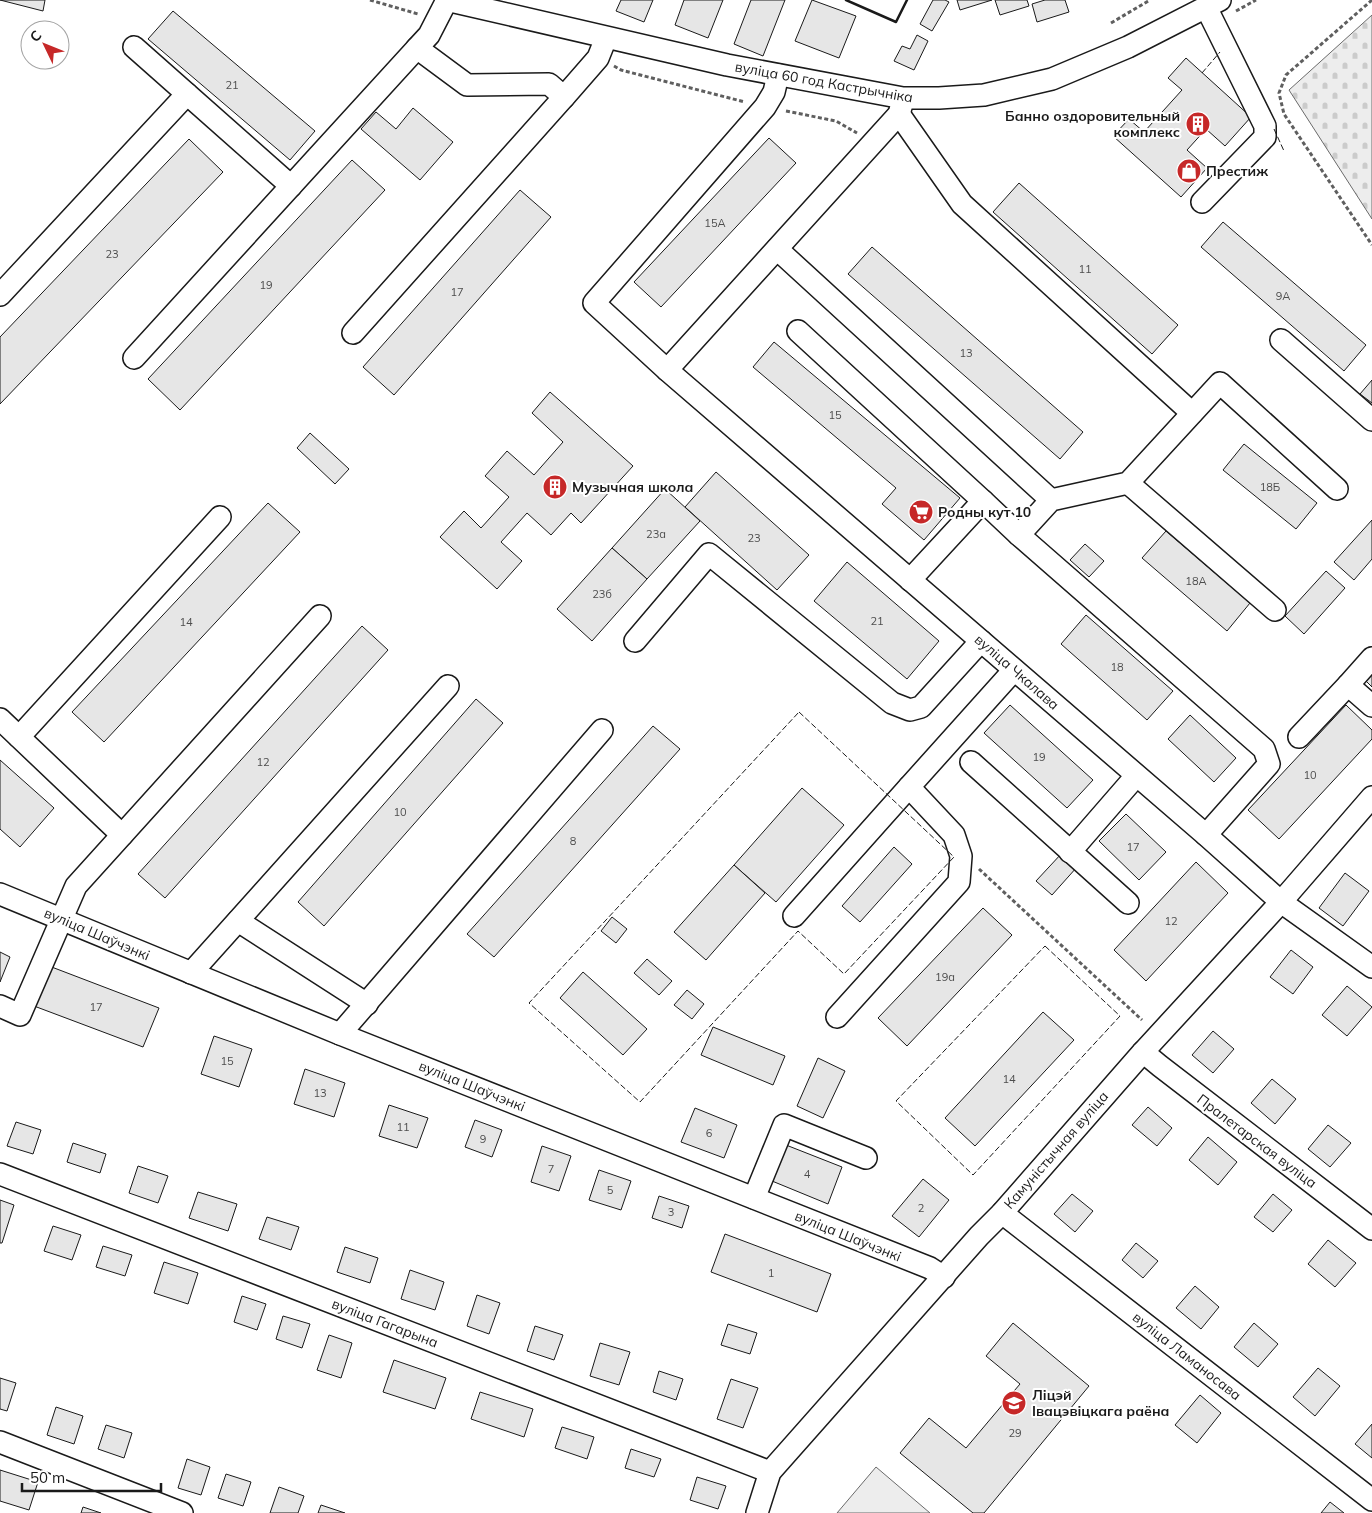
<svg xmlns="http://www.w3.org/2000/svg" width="1372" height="1513" font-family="Mulish,sans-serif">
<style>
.cemetery{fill:url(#cemetery-stones);stroke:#6a6a6a}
.pitch{fill:#ededed;stroke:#6a6a6a}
.building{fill:#e6e6e6;stroke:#1a1a1a}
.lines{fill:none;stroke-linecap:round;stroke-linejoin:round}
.minor-casing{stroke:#1a1a1a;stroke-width:24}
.path{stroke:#5f5f5f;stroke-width:3;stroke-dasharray:4 2.5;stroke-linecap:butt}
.minor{stroke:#fff;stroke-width:21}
.fence{stroke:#1a1a1a;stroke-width:1;stroke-dasharray:6 2.5;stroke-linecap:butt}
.wall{stroke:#1a1a1a;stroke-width:2.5}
.labels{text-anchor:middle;stroke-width:4;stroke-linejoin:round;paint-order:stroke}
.number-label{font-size:11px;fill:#4d4d4d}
.street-label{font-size:14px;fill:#1a1a1a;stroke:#fff}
.poi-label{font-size:14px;font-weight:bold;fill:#1a1a1a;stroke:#fff;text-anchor:start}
</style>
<defs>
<pattern id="cemetery-stones" width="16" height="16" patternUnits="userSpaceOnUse" patternTransform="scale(1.25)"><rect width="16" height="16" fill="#ededed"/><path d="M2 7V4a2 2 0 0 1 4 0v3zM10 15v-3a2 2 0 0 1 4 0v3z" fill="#cbcbcb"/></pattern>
</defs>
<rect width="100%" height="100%" fill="#fff"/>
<path class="cemetery" d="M1372,15V219L1289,90Z"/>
<path class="pitch" d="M876,1467L930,1513H837Z"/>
<g class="building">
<path d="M0,0H45L43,11Z"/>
<path d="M621,0H653L644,22L616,11Z"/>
<path d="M684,0H723L708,38L675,25Z"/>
<path d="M751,0H785L763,56L734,44Z"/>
<path d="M812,0L856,16L839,58L795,41Z"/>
<path d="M933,0H945L949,2L932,31L920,24Z"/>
<path d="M957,0H992L960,10Z"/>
<path d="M995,0H1027L1029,6L1000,15Z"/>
<path d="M1045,0H1065L1069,12L1037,22L1032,4Z"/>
<path d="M173,11L315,131L290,160L148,39Z"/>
<path d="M917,35L928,41L914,70L894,61L902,46L910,49Z"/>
<path d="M1186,58L1251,117L1225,146L1206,129L1187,150L1207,168L1181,197L1113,136L1129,119L1144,132L1182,90L1168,78Z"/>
<path d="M413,108L453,142L420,180L361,129L376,112L396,129Z"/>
<path d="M769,138L796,163L661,307L634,282Z"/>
<path d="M189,139L223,172L0,404V337Z"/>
<path d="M352,160L385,190L180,410L148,379Z"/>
<path d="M1019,183L1178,325L1152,354L993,212Z"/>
<path d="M520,190L551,217L394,395L363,367Z"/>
<path d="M1223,222L1366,345L1344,371L1201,247Z"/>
<path d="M872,247L1083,432L1060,459L848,274Z"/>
<path d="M774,342L960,498L924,540L882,504L896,488L753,367Z"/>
<path d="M1372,380V403L1360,394Z"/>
<path d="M550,392L633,466L581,523L571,513L551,535L527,513L501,542L522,561L497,589L440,537L464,511L481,528L509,497L485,476L507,451L534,475L563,442L532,413Z"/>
<path d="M310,433L349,469L335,484L297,448Z"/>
<path d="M1244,444L1317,503L1296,529L1223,470Z"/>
<path d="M716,472L809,555L777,590L685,507Z"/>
<path d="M665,489L700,521L647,579L612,548Z"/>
<path d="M268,503L300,532L104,742L72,712Z"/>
<path d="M1372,520V559L1354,580L1334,562Z"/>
<path d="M1166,531L1250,603L1227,631L1142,558Z"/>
<path d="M1085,544L1104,561L1089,577L1070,560Z"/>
<path d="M612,548L647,579L592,641L557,609Z"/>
<path d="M847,562L939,641L907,679L814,601Z"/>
<path d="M1326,571L1345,588L1304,634L1285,616Z"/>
<path d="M1086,615L1173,691L1147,720L1061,644Z"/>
<path d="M362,626L388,650L165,898L138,874Z"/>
<path d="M1372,674V687L1366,681Z"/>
<path d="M476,699L503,723L324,926L298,902Z"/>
<path d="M1010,705L1093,780L1067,808L984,733Z"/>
<path d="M1346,705L1372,730V739L1279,839L1248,810Z"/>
<path d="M1190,715L1236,758L1214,782L1168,739Z"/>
<path d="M653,726L680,749L494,957L467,934Z"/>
<path d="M0,760L54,808L20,847L0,829Z"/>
<path d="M802,788L844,825L776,902L734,865Z"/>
<path d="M1126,814L1166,852L1139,880L1099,841Z"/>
<path d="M894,847L912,864L860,922L842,906Z"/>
<path d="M1062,853L1077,867L1052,895L1036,881Z"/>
<path d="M1196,862L1228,893L1146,981L1114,950Z"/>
<path d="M734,865L765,893L706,960L674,932Z"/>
<path d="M1345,873L1369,891L1343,926L1319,908Z"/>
<path d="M983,908L1012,935L907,1046L878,1018Z"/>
<path d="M612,917L627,929L616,943L601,931Z"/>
<path d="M1291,950L1313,967L1293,994L1270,977Z"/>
<path d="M0,952L10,957L0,982Z"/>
<path d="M647,959L672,981L659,995L634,973Z"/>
<path d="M49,966L159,1008L143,1047L34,1006Z"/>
<path d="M583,972L647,1029L623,1055L560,998Z"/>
<path d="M1347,986L1372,1007L1347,1036L1322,1015Z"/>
<path d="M687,990L704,1004L692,1019L674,1005Z"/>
<path d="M1043,1012L1074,1040L975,1146L945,1118Z"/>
<path d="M713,1027L785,1056L773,1085L701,1055Z"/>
<path d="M1213,1031L1234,1049L1213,1073L1192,1055Z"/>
<path d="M214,1036L252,1049L239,1087L201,1074Z"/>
<path d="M818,1058L845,1071L823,1118L797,1106Z"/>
<path d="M305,1069L345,1083L334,1117L294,1104Z"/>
<path d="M1272,1079L1296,1099L1275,1124L1251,1103Z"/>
<path d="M389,1105L428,1118L417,1148L379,1136Z"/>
<path d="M1148,1107L1172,1128L1157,1146L1132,1125Z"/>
<path d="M695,1108L737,1125L724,1158L681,1142Z"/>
<path d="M475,1120L502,1130L492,1157L465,1147Z"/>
<path d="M16,1122L41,1130L33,1154L7,1146Z"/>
<path d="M1328,1125L1351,1143L1330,1167L1308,1149Z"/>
<path d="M1208,1137L1237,1162L1218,1185L1189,1160Z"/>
<path d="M73,1143L106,1154L100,1173L67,1162Z"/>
<path d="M786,1145L842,1167L828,1204L772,1181Z"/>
<path d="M542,1146L571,1156L559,1191L531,1182Z"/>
<path d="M138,1166L168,1176L158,1203L129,1193Z"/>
<path d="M599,1170L631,1181L621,1210L589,1200Z"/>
<path d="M923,1179L949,1200L919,1237L892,1216Z"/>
<path d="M198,1192L237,1204L228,1231L189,1218Z"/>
<path d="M1072,1194L1093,1211L1075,1232L1054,1214Z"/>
<path d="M1273,1194L1292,1210L1273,1232L1254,1217Z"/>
<path d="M659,1196L689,1206L682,1228L652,1218Z"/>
<path d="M0,1200L14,1205L2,1243H0Z"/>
<path d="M267,1217L299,1227L291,1250L259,1239Z"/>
<path d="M53,1226L81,1235L72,1260L44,1251Z"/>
<path d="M725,1234L831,1274L817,1312L711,1272Z"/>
<path d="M1328,1240L1356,1263L1335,1287L1308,1264Z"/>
<path d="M1136,1243L1158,1261L1143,1278L1122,1260Z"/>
<path d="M103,1246L132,1255L125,1276L96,1267Z"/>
<path d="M345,1247L378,1258L370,1283L337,1272Z"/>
<path d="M164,1262L198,1273L188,1304L154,1293Z"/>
<path d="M410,1270L444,1282L435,1310L401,1299Z"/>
<path d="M1195,1286L1219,1307L1201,1329L1176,1308Z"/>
<path d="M477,1295L500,1303L489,1334L467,1326Z"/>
<path d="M242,1296L266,1304L257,1330L234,1322Z"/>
<path d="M283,1316L310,1324L302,1348L276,1339Z"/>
<path d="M1013,1323L1089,1386L984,1513H973L900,1453L929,1418L966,1448L1020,1384L986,1356Z"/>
<path d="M1254,1323L1278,1344L1258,1367L1234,1347Z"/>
<path d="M728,1324L757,1333L750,1354L721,1345Z"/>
<path d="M535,1326L563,1335L554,1360L527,1351Z"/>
<path d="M329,1335L352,1343L341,1378L317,1370Z"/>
<path d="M600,1343L630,1352L619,1385L590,1376Z"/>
<path d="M394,1360L446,1378L435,1409L383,1392Z"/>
<path d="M1318,1368L1340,1386L1315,1416L1293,1397Z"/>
<path d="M659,1371L683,1379L676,1400L653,1392Z"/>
<path d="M0,1378L16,1383L7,1411L0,1409Z"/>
<path d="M731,1379L758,1388L743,1428L717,1419Z"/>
<path d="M480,1392L533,1409L524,1437L471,1419Z"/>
<path d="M1200,1395L1221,1413L1197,1443L1175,1425Z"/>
<path d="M56,1407L83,1416L74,1444L47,1435Z"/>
<path d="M1372,1424V1458L1355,1444Z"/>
<path d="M106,1425L132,1433L124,1458L98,1449Z"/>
<path d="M562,1427L594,1437L587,1459L555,1448Z"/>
<path d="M631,1449L661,1459L654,1477L625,1468Z"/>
<path d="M187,1459L210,1467L201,1495L178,1488Z"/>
<path d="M0,1470L38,1482L29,1510L0,1501Z"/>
<path d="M226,1474L251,1482L243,1506L218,1498Z"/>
<path d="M697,1477L726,1486L718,1509L690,1500Z"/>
<path d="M279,1487L304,1496L298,1513H270Z"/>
<path d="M1330,1502L1344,1513H1321Z"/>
<path d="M321,1505L345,1513H318Z"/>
<path d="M83,1507L101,1513H81Z"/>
</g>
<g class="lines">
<defs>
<g id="minor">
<path d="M446,0L727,65L903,98H939L984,95L1052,79L1128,47L1220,0"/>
<path d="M447,0L429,35L417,48L467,85L549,84L564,97L598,58L606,38"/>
<path d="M134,47L291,186"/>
<path d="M778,75L774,92L765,107L594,303L667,370L1206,835L1281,902L1372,967"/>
<path d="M899,114L962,204L1192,413"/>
<path d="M1202,202L1265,137V126L1206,7"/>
<path d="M777,249L1051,500"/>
<path d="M0,295L187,94"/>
<path d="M798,331L983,501L910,580"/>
<path d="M353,333L564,97"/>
<path d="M1281,340L1372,420"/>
<path d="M134,358L417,48"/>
<path d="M667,370L899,114L903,100"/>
<path d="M1128,483L1275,610"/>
<path d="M983,501L1019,535L1264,749L1269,764L1206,835"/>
<path d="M1019,535L1051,500L1128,483L1220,383L1337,489"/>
<path d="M635,641L709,554L892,703L910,710L921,707L981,641"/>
<path d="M1348,685L1372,658"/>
<path d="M0,719L122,835"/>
<path d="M19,737L220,517"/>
<path d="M1299,737L1348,685L1372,706"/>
<path d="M971,762L1128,903"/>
<path d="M1070,852L1136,776"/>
<path d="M0,894L340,1034L930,1268L944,1277"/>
<path d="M794,916L909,787"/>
<path d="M238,921L367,1004"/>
<path d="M191,973L448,686"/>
<path d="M0,1006L20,1015L76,886L320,616"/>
<path d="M837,1017L959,882L961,856L954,835L909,787L1014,670"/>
<path d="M340,1034L602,730"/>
<path d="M1143,1052L1160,1066L1372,1229"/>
<path d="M0,1174L770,1472"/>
<path d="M754,1198L784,1125L866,1158"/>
<path d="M1002,1213L1372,1500"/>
<path d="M0,1442L182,1513"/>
<path d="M757,1513L770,1472L979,1236L1002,1213L1143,1052L1281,902L1372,797"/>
</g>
</defs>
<use href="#minor" class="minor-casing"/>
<g class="path">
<path d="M370,0L418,14"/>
<path d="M1372,0L1286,75L1279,93L1284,114L1372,245"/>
<path d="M1236,11L1256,0"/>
<path d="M1111,23L1150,0"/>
<path d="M614,66L621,70L745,102"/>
<path d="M786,111L836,121L857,133"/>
<path d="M979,869L1142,1020"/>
</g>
<use href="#minor" class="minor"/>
<g class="fence">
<path d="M1202,73L1220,52"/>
<path d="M1274,129L1284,151"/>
<path d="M799,712L954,857L844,974L798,931L640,1102L529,1003Z"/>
<path d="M1045,946L1120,1016L973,1175L896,1101Z"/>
</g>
<path class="wall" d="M846,0L896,22L907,0"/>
</g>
<defs>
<symbol id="building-disc" viewBox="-11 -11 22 22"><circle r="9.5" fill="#c62828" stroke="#fff"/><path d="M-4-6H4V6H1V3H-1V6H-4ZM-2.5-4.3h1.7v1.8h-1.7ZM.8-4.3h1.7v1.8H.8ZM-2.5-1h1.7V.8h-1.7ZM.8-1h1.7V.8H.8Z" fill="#fff"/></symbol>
<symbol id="shop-disc" viewBox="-11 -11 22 22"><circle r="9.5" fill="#c62828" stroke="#fff"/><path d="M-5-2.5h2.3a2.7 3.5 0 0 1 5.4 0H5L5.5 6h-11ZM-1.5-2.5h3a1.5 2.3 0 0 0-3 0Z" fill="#fff"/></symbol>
<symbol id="supermarket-disc" viewBox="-11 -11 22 22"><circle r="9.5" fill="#c62828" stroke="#fff"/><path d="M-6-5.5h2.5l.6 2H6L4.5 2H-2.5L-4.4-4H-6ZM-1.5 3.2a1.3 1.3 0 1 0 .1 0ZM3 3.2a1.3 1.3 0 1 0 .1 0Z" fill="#fff"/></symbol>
<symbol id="school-disc" viewBox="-11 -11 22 22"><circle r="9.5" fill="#c62828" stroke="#fff"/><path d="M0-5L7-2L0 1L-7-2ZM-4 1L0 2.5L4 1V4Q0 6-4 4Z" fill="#fff"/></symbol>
</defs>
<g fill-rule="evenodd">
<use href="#building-disc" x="1184" y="110" width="28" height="28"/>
<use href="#shop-disc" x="1175" y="157" width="28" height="28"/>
<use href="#building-disc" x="541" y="473" width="28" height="28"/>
<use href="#supermarket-disc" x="907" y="498" width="28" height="28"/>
<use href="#school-disc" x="1000" y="1389" width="28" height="28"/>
</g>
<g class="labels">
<g class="number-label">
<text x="232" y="89">21</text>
<text x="715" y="227">15А</text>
<text x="112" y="258">23</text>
<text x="1085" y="273">11</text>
<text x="266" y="289">19</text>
<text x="457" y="296">17</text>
<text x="1283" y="300">9А</text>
<text x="966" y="357">13</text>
<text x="835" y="419">15</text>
<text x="1270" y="491">18Б</text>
<text x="656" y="538">23а</text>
<text x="754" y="542">23</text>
<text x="1196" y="585">18А</text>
<text x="602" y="598">23б</text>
<text x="877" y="625">21</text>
<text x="186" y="626">14</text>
<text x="1117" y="671">18</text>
<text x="1039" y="761">19</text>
<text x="263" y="766">12</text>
<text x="1310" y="779">10</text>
<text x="400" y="816">10</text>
<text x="573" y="845">8</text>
<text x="1133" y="851">17</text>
<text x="1171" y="925">12</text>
<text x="945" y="981">19а</text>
<text x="96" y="1011">17</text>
<text x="227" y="1065">15</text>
<text x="1009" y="1083">14</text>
<text x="320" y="1097">13</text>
<text x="403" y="1131">11</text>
<text x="709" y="1137">6</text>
<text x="483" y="1143">9</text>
<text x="551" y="1173">7</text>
<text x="807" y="1178">4</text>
<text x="610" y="1194">5</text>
<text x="921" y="1212">2</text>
<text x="671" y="1216">3</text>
<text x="771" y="1277">1</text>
<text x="1015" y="1437">29</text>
</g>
<g class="street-label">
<text transform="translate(824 82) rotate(10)" y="5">вуліца 60 год Кастрычніка</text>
<text transform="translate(1017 672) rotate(41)" y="5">вуліца Чкалава</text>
<text transform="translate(97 934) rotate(23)" y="5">вуліца Шаўчэнкі</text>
<text transform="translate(472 1086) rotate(22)" y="5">вуліца Шаўчэнкі</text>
<text transform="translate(1257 1141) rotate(37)" y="5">Пралетарская вуліца</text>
<text transform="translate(1056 1150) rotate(-49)" y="5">Камуністычная вуліца</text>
<text transform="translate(848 1236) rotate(22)" y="5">вуліца Шаўчэнкі</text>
<text transform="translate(385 1323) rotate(21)" y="5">вуліца Гагарына</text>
<text transform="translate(1187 1356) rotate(38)" y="5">вуліца Ламаносава</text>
</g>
<g class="poi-label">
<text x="1180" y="121" text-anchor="end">Банно оздоровительный<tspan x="1180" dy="16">комплекс</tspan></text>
<text x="1206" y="176">Престиж</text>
<text x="572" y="492">Музычная школа</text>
<text x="938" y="517">Родны кут 10</text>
<text x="1032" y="1400">Ліцэй<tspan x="1032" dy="16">Івацэвіцкага раёна</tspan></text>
</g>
</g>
<g transform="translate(45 45) rotate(313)"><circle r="24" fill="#ffffff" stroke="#a3a3a3"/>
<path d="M0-4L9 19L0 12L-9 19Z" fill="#c62828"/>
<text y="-8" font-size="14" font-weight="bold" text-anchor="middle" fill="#1a1a1a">С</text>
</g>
<path d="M22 1483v8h139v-8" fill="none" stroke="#1a1a1a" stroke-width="2.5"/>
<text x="30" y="1483" font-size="15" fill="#1a1a1a" stroke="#ffffff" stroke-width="4" paint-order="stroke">50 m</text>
</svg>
